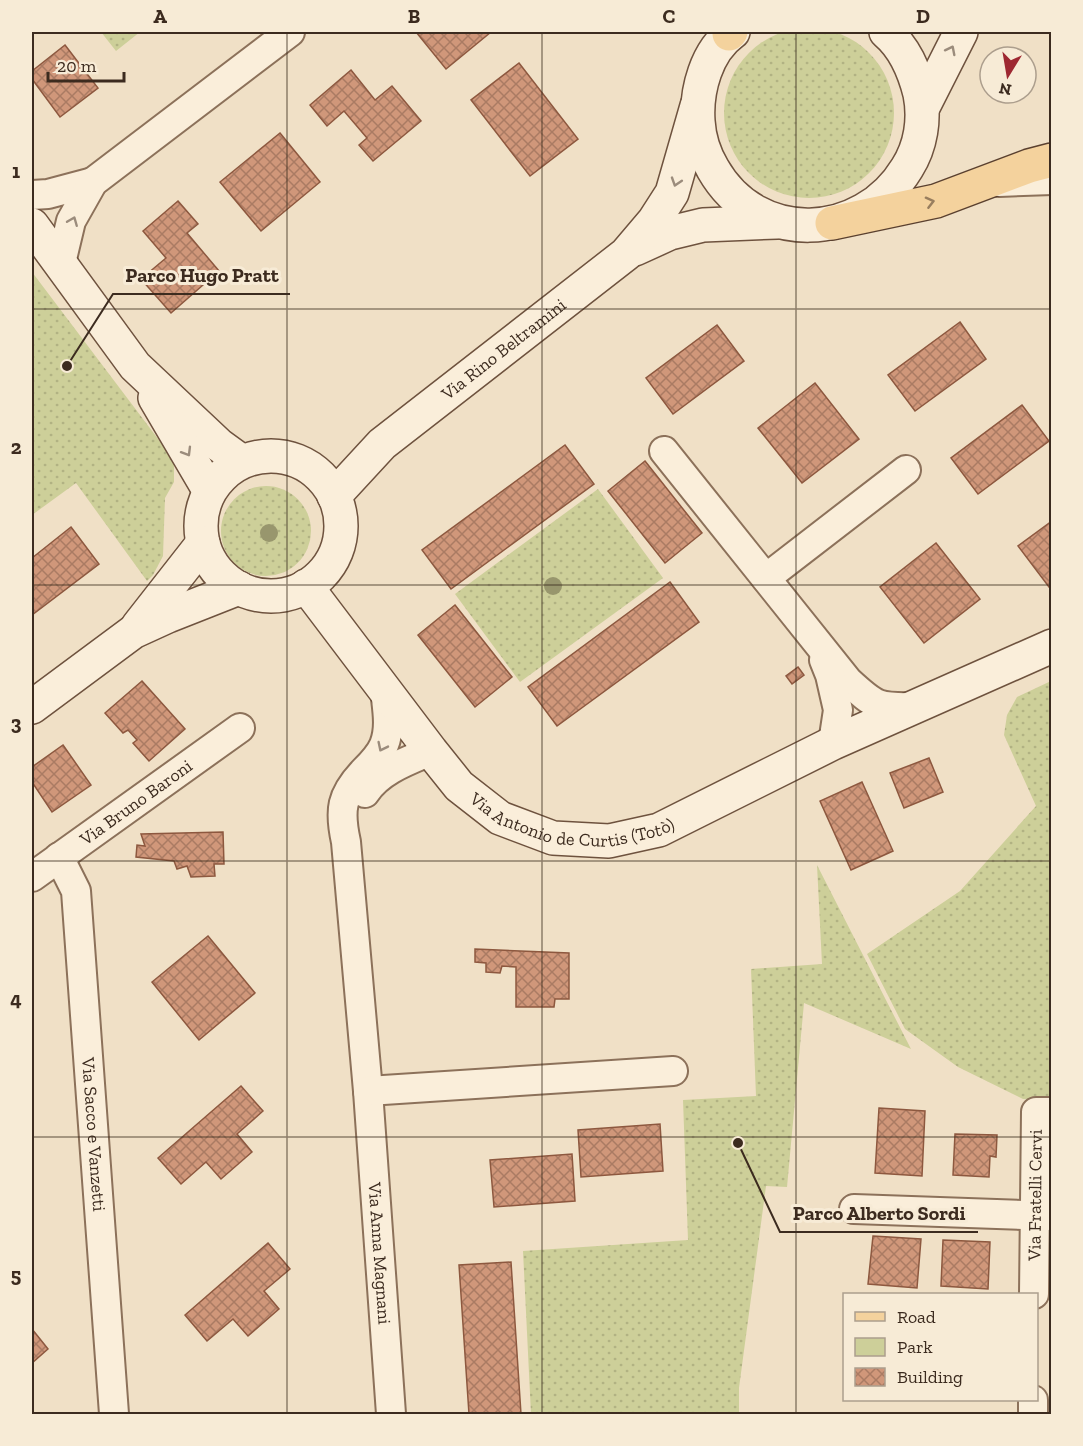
<svg xmlns="http://www.w3.org/2000/svg" width="1083" height="1446" font-family="'Zilla Slab',serif">
<style>
.green{fill:url(#green-dots)}
.building{fill:url(#building-cross-hatch);stroke:#8d583f;stroke-width:1.5}
.lines{fill:none;stroke-linecap:round;stroke-linejoin:round}
.street-casing{stroke:#8c715a;stroke-width:32}
.secondary-casing{stroke:#6e523e;stroke-width:36}
.primary-casing{stroke:#5a402f;stroke-width:36}
.street{stroke:#faeeda;stroke-width:28}
.secondary{stroke:#faeeda;stroke-width:33}
.primary{stroke:#f4d29d;stroke-width:33}
.tree{fill:#98966d}
.oneway{stroke:#9b8c7c}
.oneway2{stroke:#987e5e}
.grid{fill:none;stroke:#3c2b1f;stroke-width:1.5;stroke-opacity:0.55}
.labels{text-anchor:middle;stroke-width:6;stroke-linejoin:round;paint-order:stroke}
.street-label{font-size:18px;fill:#3c2b1f;stroke:#f7ebd6}
.leader{fill:none;stroke:#3c2b1f;stroke-width:2}
.callout-dot{fill:#3c2b1f;stroke:#f7ebd6;stroke-width:2}
.callout-label{font-size:20px;text-anchor:middle;font-weight:bold;fill:#3c2b1f;stroke:#f7ebd6;stroke-width:6;stroke-linejoin:round;paint-order:stroke}
.neatline{fill:none;stroke:#3c2b1f;stroke-width:2}
.grid-label{font-size:20px;text-anchor:middle;font-weight:bold;fill:#3c2b1f}
</style>
<defs>
<pattern id="green-dots" width="8" height="8" patternUnits="userSpaceOnUse" patternTransform="scale(1.5)"><rect width="8" height="8" fill="#cdcf99"/><path d="M2 2h.1M6 6h.1" fill="none" stroke="#b1b283" stroke-width="1.8" stroke-linecap="round"/></pattern>
<pattern id="building-cross-hatch" width="8" height="8" patternUnits="userSpaceOnUse" patternTransform="scale(1.5)"><rect width="8" height="8" fill="#d0977a"/><path d="M0 0l8 8M0 8l8-8" fill="none" stroke="#aa7b63"/></pattern>
</defs>
<rect width="100%" height="100%" fill="#f0e0c6"/>
<g class="green">
<circle cx="809" cy="113" r="85"/>
<path d="M101,32H140L116,51Z"/>
<path d="M32,272L174,460V482L165,498L163,556L153,575L147,581L76,483L32,515Z"/>
<circle cx="266" cy="531" r="45"/>
<path d="M598,489L663,578L520,682L455,594Z"/>
<path d="M1051,681V1100L1023,1099L958,1067L905,1029L867,954L960,891L1036,806L1004,735L1007,715L1017,697Z"/>
<path d="M817,865L911,1049L804,1003L787,1187L766,1186L739,1388V1414H531L523,1251L688,1240L683,1100L756,1096L751,969L822,964Z"/>
</g>
<g class="building">
<path d="M416,32H491L446,69Z"/>
<path d="M65,45L98,88L60,117L32,79V71Z"/>
<path d="M519,63L578,139L530,176L471,100Z"/>
<path d="M351,70L375,100L392,86L421,121L373,161L359,145L367,138L344,111L327,126L310,105Z"/>
<path d="M280,133L320,182L261,231L220,182Z"/>
<path d="M178,201L198,224L187,233L219,271L171,313L141,279L166,258L143,231Z"/>
<path d="M960,322L986,359L915,411L888,375Z"/>
<path d="M717,325L744,361L673,414L646,378Z"/>
<path d="M815,383L859,439L802,483L758,428Z"/>
<path d="M1022,405L1049,441L978,494L951,458Z"/>
<path d="M565,445L594,484L451,589L422,550Z"/>
<path d="M645,461L702,533L665,563L608,491Z"/>
<path d="M1052,521V585L1049,587L1018,546Z"/>
<path d="M71,527L99,564L32,615V558Z"/>
<path d="M936,543L980,599L924,643L880,587Z"/>
<path d="M670,582L699,622L557,726L528,687Z"/>
<path d="M455,605L512,677L475,707L418,635Z"/>
<path d="M798,667L804,675L792,684L786,676Z"/>
<path d="M142,681L185,729L149,761L133,743L137,740L128,730L123,733L105,713Z"/>
<path d="M63,745L91,785L52,812L32,782V767Z"/>
<path d="M929,758L943,792L904,808L890,773Z"/>
<path d="M862,782L893,851L851,870L820,801Z"/>
<path d="M223,832L224,864H214L215,876L191,877L187,866L177,869L174,861L136,857L137,845L145,846L141,834Z"/>
<path d="M208,936L255,993L199,1040L152,982Z"/>
<path d="M475,949L569,953V999H555L554,1007H516V967L502,966L500,973L486,972V963L475,962Z"/>
<path d="M241,1086L263,1111L237,1134L252,1152L221,1179L206,1162L181,1184L158,1158Z"/>
<path d="M879,1108L925,1111L922,1176L875,1173Z"/>
<path d="M660,1124L663,1171L581,1177L578,1130Z"/>
<path d="M955,1134L997,1135L996,1157L990,1156L989,1177L953,1175Z"/>
<path d="M572,1154L575,1201L494,1207L490,1160Z"/>
<path d="M873,1236L921,1239L917,1288L868,1284Z"/>
<path d="M943,1240L990,1242L988,1289L941,1286Z"/>
<path d="M268,1243L290,1269L264,1291L279,1309L248,1336L233,1319L207,1341L185,1315Z"/>
<path d="M511,1262L521,1414H469L459,1265Z"/>
<path d="M32,1329L48,1349L32,1363Z"/>
</g>
<g class="lines">
<defs>
<g id="street">
<path d="M999,182L1052,180"/>
<path d="M32,195L48,194L93,182"/>
<path d="M61,263L71,221L93,182L290,32"/>
<path d="M664,451L848,681C876,707 878,708 916,707"/>
<path d="M766,578L906,470"/>
<path d="M824,660L830,675L838,710L833,743"/>
<path id="s1" d="M385,690C387,709 391,728 384,745C380,755 372,763 364,771C341,795 339,810 346,842L368,1091L391,1414"/>
<path d="M365,793C379,771 407,761 431,751"/>
<path id="s2" d="M59,857L76,891L114,1414"/>
<path id="s3" d="M32,877L240,728"/>
<path d="M368,1091L673,1071"/>
<path d="M854,1209L1052,1216"/>
<path id="s4" d="M1034,1294L1036,1112H1052"/>
<path d="M1033,1414V1400"/>
</g>
<g id="secondary">
<path d="M733,32C706,51 696,91 698,121C699,138 704,154 713,169C757,246 862,242 907,168C921,146 925,119 920,94C914,70 905,48 886,32"/>
<path d="M923,107L961,32"/>
<path d="M32,225L135,366L219,445L241,461"/>
<path d="M635,249L670,233L703,225L777,222"/>
<path d="M155,398L209,490"/>
<circle cx="271" cy="526" r="70"/>
<path id="s5" d="M334,496L382,444L626,254L654,221L672,193L697,106"/>
<path id="s6" d="M306,586L431,751L459,786L500,818L553,838L609,841L659,830L833,743L1052,646"/>
<path d="M138,626L203,543"/>
<path d="M32,707L133,632L168,616L239,588"/>
</g>
<g id="primary">
<path d="M729,34L731,32"/>
<path d="M832,223L936,201L1029,166L1052,160"/>
</g>
</defs>
<use href="#street" class="street-casing"/>
<use href="#secondary" class="secondary-casing"/>
<use href="#primary" class="primary-casing"/>
<use href="#street" class="street"/>
<use href="#secondary" class="secondary"/>
<use href="#primary" class="primary"/>
</g>
<g class="tree">
<circle cx="269" cy="533" r="9"/>
<circle cx="553" cy="586" r="9"/>
</g>
<defs><path id="oneway-chevron" d="M-2-3.5L2.5 0L-2 3.5" fill="none" stroke-width="1.6" stroke-linecap="round" stroke-linejoin="round" transform="scale(1.5)"/></defs>
<g class="oneway">
<use href="#oneway-chevron" transform="translate(951 50) rotate(-63)"/>
<use href="#oneway-chevron" transform="translate(676 182) rotate(108)"/>
<use href="#oneway-chevron" transform="translate(73 221) rotate(-68)"/>
<use href="#oneway-chevron" transform="translate(187 452) rotate(59)"/>
<use href="#oneway-chevron" transform="translate(382 747) rotate(116)"/>
</g>
<use class="oneway2" href="#oneway-chevron" transform="translate(930 202) rotate(-14)"/>
<path class="grid" d="M287,32V1414M542,32V1414M796,32V1414M32,309H1052M32,585H1052M32,861H1052M32,1137H1052"/>
<g class="labels">
<g class="street-label">
<text dy="6" stroke="none"><textPath href="#s5" startOffset="225">Via Rino Beltramini</textPath></text>
<text dy="6" stroke="none"><textPath href="#s3" startOffset="128">Via Bruno Baroni</textPath></text>
<text dy="6" stroke="none"><textPath href="#s6" startOffset="376">Via Antonio de Curtis (Totò)</textPath></text>
<text dy="6" stroke="none"><textPath href="#s2" startOffset="282">Via Sacco e Vanzetti</textPath></text>
<text dy="6" stroke="none"><textPath href="#s4" startOffset="99">Via Fratelli Cervi</textPath></text>
<text dy="6" stroke="none"><textPath href="#s1" startOffset="579">Via Anna Magnani</textPath></text>
</g>
</g>
<path class="leader" d="M67 366L113 294H290M738 1143L780 1232H978"/>
<g class="callout-dot">
<circle cx="67" cy="366" r="6"/>
<circle cx="738" cy="1143" r="6"/>
</g>
<g class="callout-label">
<text x="202" y="282">Parco Hugo Pratt</text>
<text x="879" y="1220">Parco Alberto Sordi</text>
</g>
<rect width="1083" height="1446" fill="none" stroke="#f7ebd6" stroke-width="66"/>
<rect x="843" y="1293" width="195" height="108" fill="#f7ebd6" stroke="#ac9e8d" stroke-width="1.5"/>
<rect x="855" y="1312" width="30" height="9" fill="#f4d29d" stroke="#ac9e8d" stroke-width="1.5"/>
<text x="897" y="1323" font-size="18" fill="#3c2b1f">Road</text>
<rect x="855" y="1338" width="30" height="18" fill="#cdcf99" stroke="#ac9e8d" stroke-width="1.5"/>
<text x="897" y="1353" font-size="18" fill="#3c2b1f">Park</text>
<rect x="855" y="1368" width="30" height="18" fill="url(#building-cross-hatch)" stroke="#ac9e8d" stroke-width="1.5"/>
<text x="897" y="1383" font-size="18" fill="#3c2b1f">Building</text>
<g transform="translate(1008 75) rotate(191)"><circle r="28" fill="#f7ebd6" stroke="#ac9e8d" stroke-width="1.5"/>
<path d="M0-4.5L10 22L0 15L-10 22Z" fill="#9e2831"/>
<text y="-9" font-size="16" font-weight="bold" text-anchor="middle" fill="#3c2b1f">N</text>
</g>
<path d="M48 72v9h76v-9" fill="none" stroke="#3c2b1f" stroke-width="3"/>
<text x="57" y="72" font-size="18" fill="#3c2b1f" stroke="#f7ebd6" stroke-width="4.5" paint-order="stroke">20 m</text>
<rect x="33" y="33" width="1017" height="1380" class="neatline"/>
<g class="grid-label">
<text x="160" y="23">A</text>
<text x="414" y="23">B</text>
<text x="669" y="23">C</text>
<text x="923" y="23">D</text>
<text x="16" y="178">1</text>
<text x="16" y="454">2</text>
<text x="16" y="730">3</text>
<text x="16" y="1006">4</text>
<text x="16" y="1282">5</text>
</g>
</svg>
